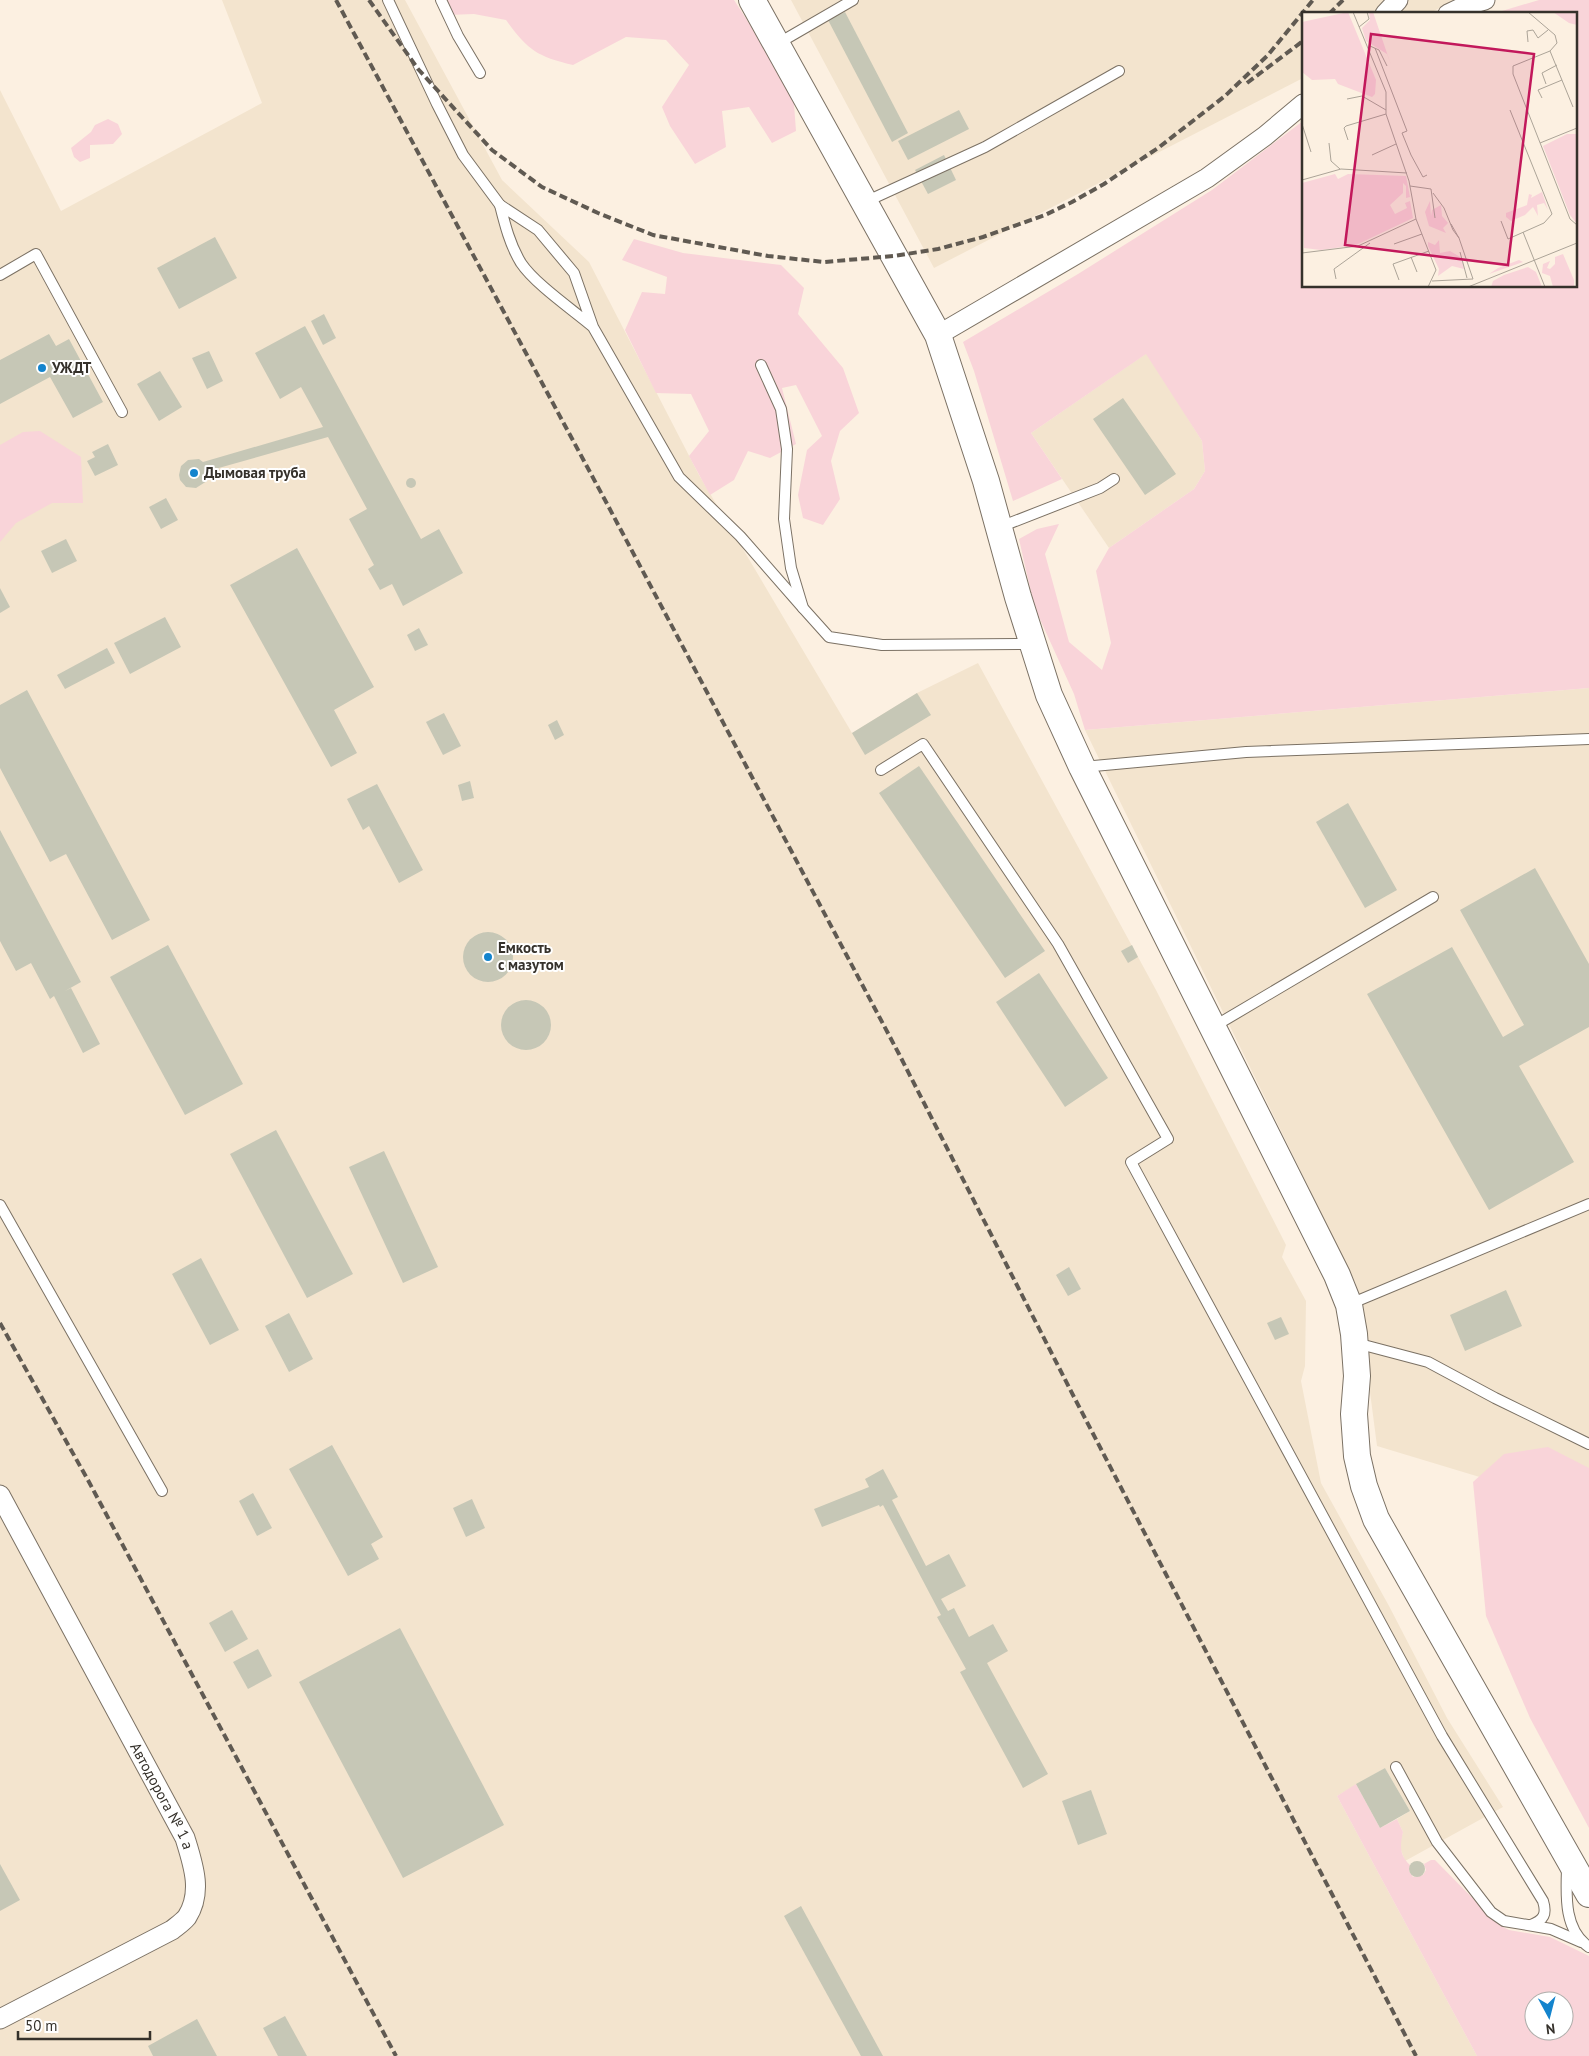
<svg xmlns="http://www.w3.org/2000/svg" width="1589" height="2056" font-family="'PT Sans',sans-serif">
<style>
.built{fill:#f3e4ce}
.green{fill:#f9d4d9;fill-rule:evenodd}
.building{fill:#c6c7b6}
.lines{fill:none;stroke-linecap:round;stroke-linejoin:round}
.lane-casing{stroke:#7b7164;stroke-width:12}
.street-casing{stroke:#7b7164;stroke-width:21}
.secondary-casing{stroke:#7b7164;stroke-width:28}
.lane{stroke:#fff;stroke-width:10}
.street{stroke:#fff;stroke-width:19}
.secondary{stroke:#fff;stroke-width:26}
.rail{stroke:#605a52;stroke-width:4;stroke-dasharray:8 4;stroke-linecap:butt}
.poi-dot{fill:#1484cd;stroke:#fff;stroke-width:2}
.labels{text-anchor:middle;stroke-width:4;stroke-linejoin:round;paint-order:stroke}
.poi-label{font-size:15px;font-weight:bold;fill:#35312b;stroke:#fff;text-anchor:start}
.street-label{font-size:15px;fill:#35312b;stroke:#fff}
.inset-road{fill:none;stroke:#aca498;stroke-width:1}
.view{fill:#c2185b;fill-opacity:0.15;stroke:#c2185b;stroke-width:2.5}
.inset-edge{fill:none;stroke:#35312b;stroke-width:2.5}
</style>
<rect width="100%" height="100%" fill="#fcf0e1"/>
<g class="built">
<path d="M222,0H405L502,180L589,262L699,475L852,733L917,693L978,663L1156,990L1286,1245L1282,1257L1306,1301L1305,1366L1301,1381L1321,1483L1389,1606L1447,1718L1503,1807L1405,1861L1399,1845L1403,1832L1397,1819L1410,1811L1385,1768L1337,1796L1477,2056H0V90L61,211L262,103Z"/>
<path d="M791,0H1455L1428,14H1303V78L934,268Z"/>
<path d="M1147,353L1202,441L1205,471L1194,489L1109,548L1031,433Z"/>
<path d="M1589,688V1510L1377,1446L1356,1284L1085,730Z"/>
</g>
<g class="green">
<path d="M447,0H734L793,91L796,131L772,143L749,107L722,111L726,147L695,164L670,126L662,107L689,65L666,40L626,37L573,65C536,56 528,50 506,20L474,14L448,15Z"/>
<path d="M1539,0H1589V688L1085,730L1074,694L1034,606L1019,539L1037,529L1059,524L1045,554L1069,642L1102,670L1111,643L1096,571L1109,548L1194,489L1205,471L1202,441L1146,354L1031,433L1062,479L1013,501L974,371L963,342L1078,274L1212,190L1303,121V286H1575V14H1492Z"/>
<path d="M108,119L118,124L122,134L113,144L90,145V158L80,162L74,157L71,148L91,132L95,125Z"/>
<path d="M634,239L683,253L781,265L804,288L798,314L843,368L859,413L840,431L831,461L840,499L823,525L803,518L798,495L807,450L822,436L796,385L782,388L796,444L770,458L748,451L734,480L710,495L689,456L709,431L691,394L656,393L625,330L642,292L665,294L667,277L622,260Z"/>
<path d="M40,431L81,457L83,503H52L16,523L0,542V445L23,432Z"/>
<path d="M1548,1447L1589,1468V1828L1530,1718L1486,1616L1473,1482L1504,1454Z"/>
<path d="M1356,1784L1380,1828L1397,1819L1403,1832C1400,1845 1399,1855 1410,1865L1409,1871L1413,1877L1423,1875L1426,1870L1424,1864L1431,1860H1435L1499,1925L1509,1930L1550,1937L1589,1956V2056H1477L1337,1796ZM1534,2001H1564V2031H1534Z"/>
</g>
<g class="building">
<path d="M845,12L908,133L892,142L828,20Z"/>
<path d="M959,110L969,129L908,160L898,141Z"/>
<path d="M944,155L956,180L928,194L915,170Z"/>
<path d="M215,237L237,278L179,309L157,268Z"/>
<path d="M324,314L336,338L323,345L311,321Z"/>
<path d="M305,326L421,539L439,529L463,573L403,606L392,584L380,590L368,569L374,565L349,519L367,509L328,437L208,471L207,481L196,488L186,487L180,480L179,475L181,466L188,460L199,459L203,462L323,427L301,387L280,399L255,353Z"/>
<path d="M49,334L56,346L69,339L103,402L73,418L50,377L0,404V360Z"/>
<path d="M209,351L223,381L207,389L192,358Z"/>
<path d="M160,371L182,407L159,421L137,384Z"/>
<path d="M1123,398L1176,474L1145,495L1093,419Z"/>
<path d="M108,444L118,465L95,476L87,461L95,457L92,452Z"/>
<circle cx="411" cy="483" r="5"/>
<path d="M166,498L178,520L161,529L149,507Z"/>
<path d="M66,539L77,561L52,573L41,551Z"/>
<path d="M297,548L374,687L334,710L357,753L331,767L230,585Z"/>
<path d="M0,588L10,607L0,613Z"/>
<path d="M165,617L181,647L130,674L114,643Z"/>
<path d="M419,628L428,645L415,651L407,635Z"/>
<path d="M107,648L115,663L65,689L57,675Z"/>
<path d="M27,690L150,920L112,940L66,854L50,862L0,768V705Z"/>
<path d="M917,693L931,715L865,755L852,733Z"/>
<path d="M444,713L461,746L443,755L426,722Z"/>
<path d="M557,720L564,735L555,740L548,725Z"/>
<path d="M919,766L1045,951L1005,978L879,793Z"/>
<path d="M470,781L474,798L462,801L458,785Z"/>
<path d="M377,784L423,870L399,883L369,826L363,830L347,799Z"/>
<path d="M1348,803L1397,890L1365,908L1316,822Z"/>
<path d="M0,830L81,982L65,991L71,988L100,1044L83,1053L54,996L50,999L31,963L16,971L0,941Z"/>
<path d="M1535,868L1589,964V1027L1519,1066L1574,1162L1489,1210L1367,994L1452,947L1503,1037L1524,1025L1460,910Z"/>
<circle cx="488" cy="957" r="25"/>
<path d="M168,945L243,1084L185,1115L110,977Z"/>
<path d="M1132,945L1138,957L1128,963L1121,951Z"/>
<path d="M1039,973L1108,1078L1065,1107L996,1002Z"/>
<circle cx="526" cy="1025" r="25"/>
<path d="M276,1130L353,1274L307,1298L230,1154Z"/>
<path d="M384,1151L438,1267L403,1283L349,1167Z"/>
<path d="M201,1258L239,1330L210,1345L172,1274Z"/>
<path d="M1069,1267L1081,1289L1068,1296L1056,1275Z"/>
<path d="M1506,1290L1522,1326L1465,1351L1450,1315Z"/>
<path d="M289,1313L313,1359L289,1372L265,1326Z"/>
<path d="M1281,1317L1289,1334L1275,1340L1267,1323Z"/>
<path d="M332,1445L383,1537L371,1544L379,1559L348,1576L289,1469Z"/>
<path d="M883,1469L898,1497L892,1500L926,1566L949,1554L966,1586L941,1599L948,1611L954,1608L969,1637L993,1624L1008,1651L987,1663L1048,1774L1023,1788L960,1672L966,1669L937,1617L941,1615L883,1505L880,1507L879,1505L822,1527L814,1509L869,1487L865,1479Z"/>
<path d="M253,1493L272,1528L257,1536L239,1501Z"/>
<path d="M472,1499L485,1528L466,1537L453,1508Z"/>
<path d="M232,1610L248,1639L225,1652L209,1623Z"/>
<path d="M400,1628L504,1825L403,1878L299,1682Z"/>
<path d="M258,1649L272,1676L248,1689L233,1662Z"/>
<path d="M1385,1768L1410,1811L1380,1828L1356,1784Z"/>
<path d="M1091,1790L1107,1834L1078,1845L1062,1801Z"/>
<circle cx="1417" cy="1869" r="8"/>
<path d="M0,1864L20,1900L0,1911Z"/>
<path d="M801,1906L883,2056H861L784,1916Z"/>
<path d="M285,2016L307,2056H278L263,2028Z"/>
<path d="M197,2019L217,2056H153L148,2046Z"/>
</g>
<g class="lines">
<defs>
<g id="lane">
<path d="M388,0L437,104L463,155L500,205"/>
<path d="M441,0L458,36L480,73"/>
<path d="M777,44L853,0"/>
<path d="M865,202L985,147L1119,71"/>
<path d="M0,275L36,254L122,412"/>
<path d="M593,327C573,310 535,284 521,263C510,245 505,225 500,205L538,230L574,273L593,327L679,477L740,536L803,608"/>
<path d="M761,365L781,409L787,449L784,519L791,568L803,608L829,637L882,645L1032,644"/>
<path d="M1000,527L1100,488L1114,479"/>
<path d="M1083,767L1246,752L1589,739"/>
<path d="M881,770L923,744L1058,944L1168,1139L1131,1162L1442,1736L1543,1901C1547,1914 1544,1920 1531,1925"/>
<path d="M1213,1027L1433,897"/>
<path d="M0,1205L162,1491"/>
<path d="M1350,1304L1589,1204"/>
<path d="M1356,1343L1428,1362L1495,1398L1589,1444"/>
<path d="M1396,1767L1437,1842L1491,1912L1504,1921L1551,1929L1581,1942"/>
<path d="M1567,1869C1566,1896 1564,1930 1589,1947"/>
</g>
<g id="street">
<path d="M1385,14L1398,0"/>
<path d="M1448,14L1465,6L1485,0"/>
<path d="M938,335L1207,178L1265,136L1303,104"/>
<path id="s1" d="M0,1495L185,1838C193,1864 203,1892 187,1917C183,1922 177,1926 172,1930L0,2019"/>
</g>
<path id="secondary" d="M752,0L938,335L986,481L1018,597L1049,695L1082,767L1337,1275L1349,1305L1354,1334L1357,1376L1354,1414L1357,1456L1364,1486L1376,1519L1589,1894"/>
</defs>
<use href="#lane" class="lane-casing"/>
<use href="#street" class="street-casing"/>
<use href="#secondary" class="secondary-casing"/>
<use href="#lane" class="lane"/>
<use href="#street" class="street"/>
<use href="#secondary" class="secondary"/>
<g class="rail">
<path d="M336,0L605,500L899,1054L1074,1397L1416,2056"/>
<path d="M369,0L418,69L492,150L542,187L598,213L653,235L768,256L824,262L894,256L938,249L983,237L1045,215L1072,202L1104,184L1158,148L1225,96L1268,55L1313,0"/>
<path d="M1329,14L1343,0"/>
<path d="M1247,83L1303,41"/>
<path d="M0,1323L89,1482L396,2056"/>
</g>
</g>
<g class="poi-dot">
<circle cx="42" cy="368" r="5"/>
<circle cx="194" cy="473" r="5"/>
<circle cx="488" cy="957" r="5"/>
</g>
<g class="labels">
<g class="poi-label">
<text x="52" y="373">УЖДТ</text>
<text x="204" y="478">Дымовая труба</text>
<text x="498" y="953">Емкость<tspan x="498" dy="17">с мазутом</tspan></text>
</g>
<g class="street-label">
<text dy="5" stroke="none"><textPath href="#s1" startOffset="342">Автодорога № 1 а</textPath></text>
</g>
</g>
<g transform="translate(1302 12)">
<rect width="275" height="275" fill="#fcf0e1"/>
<path d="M46,0L74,68L73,82L70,85L36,72L33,67L10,68L0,60V10ZM67,0H71L89,53L85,42L64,29L60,16L68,8ZM251,0H274L275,13L267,11ZM265,122H275V212L268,203L241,134ZM33,162L36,167L46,162L104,164L108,185L104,186V174L101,171V181L88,193L93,202L105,196L103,191L108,189L111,206L54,233L19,238L2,236L0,171ZM240,180L246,198L242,191L235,193L236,204L231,195L223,203L209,209L204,205V201L225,193L227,182L230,183L229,186ZM128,189L129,204L130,198L139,193L140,204L146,211L141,216L144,221L127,214L123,200ZM137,228L138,241L148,239L160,246L162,257L150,254L136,264L137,257L126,234V230L133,233ZM261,242L272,268V275H251L248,264L240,261L241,252L248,249L245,256L248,257L253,252V245ZM217,248L221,250L187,262L196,256ZM226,255L234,260L240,275H189L191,269L202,263Z" fill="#f9d4d9"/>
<path class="inset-road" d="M51,0L84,80V102L107,169L114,207L134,258L126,275M226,0L253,23L255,31L248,39L211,54V62L268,207L275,213M57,15L67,7L65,0M226,30L225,19L231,18L236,26L246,18M68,34L77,38L85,54M73,36L105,119L100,121L109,143L121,165L125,163M248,39L271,95M244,72L240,61L255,53M240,86L236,78L260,68M45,87L60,84L84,98M0,112L9,140M46,128L42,116L44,114L84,102M27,131L29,149L38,157M238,131L275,116M70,143L94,132M0,168L39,157L105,161M108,174L129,177L133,206M131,181L142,196L151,218L157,226L149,212M199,209L206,227L242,211L250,202L208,98M221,220L243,275M92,232L120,222M158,240L165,266M0,241L56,234L114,207M109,245L115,260M34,267L32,257L68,231M97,268L91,252L127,239M130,269L171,267L157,226M166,275L275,231"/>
<path class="view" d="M69,22L232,42L206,253L43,233Z"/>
<rect width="275" height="275" class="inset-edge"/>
</g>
<g transform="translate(1549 2016) rotate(173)"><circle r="24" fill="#ffffff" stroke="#aeadaa"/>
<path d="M0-4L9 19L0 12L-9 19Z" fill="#1484cd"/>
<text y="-8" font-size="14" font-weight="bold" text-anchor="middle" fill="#35312b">N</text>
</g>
<path d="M18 2031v8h132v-8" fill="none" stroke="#35312b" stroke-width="2.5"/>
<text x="25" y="2031" font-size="15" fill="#35312b" stroke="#ffffff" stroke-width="4" paint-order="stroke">50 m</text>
</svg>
